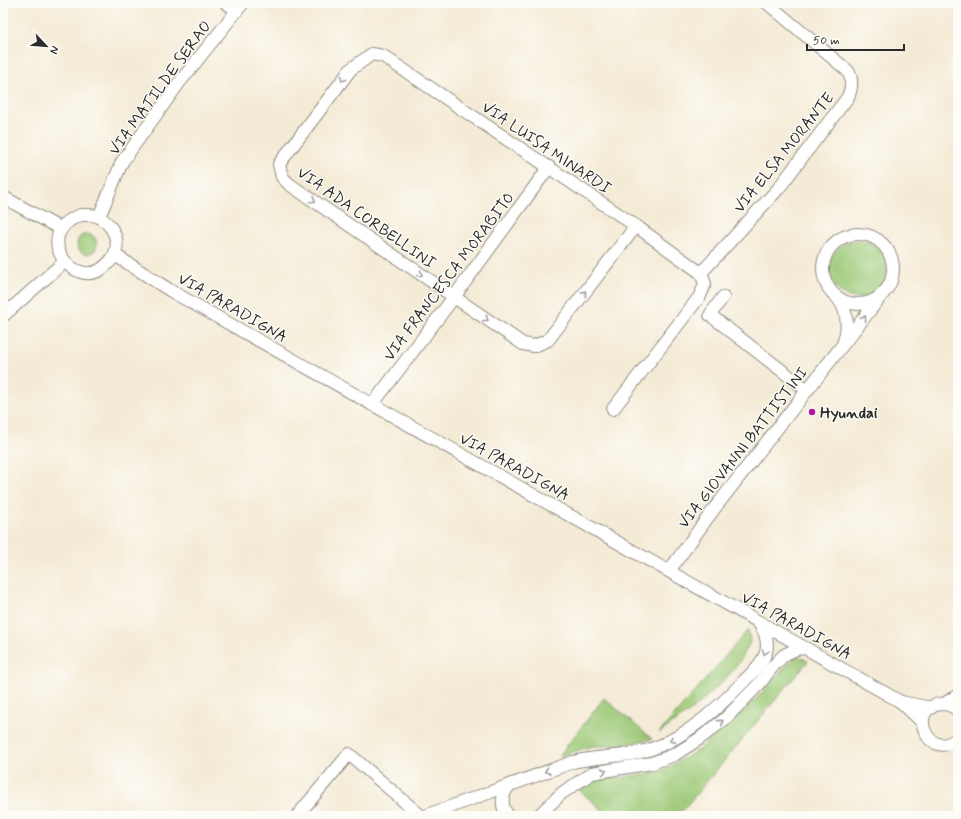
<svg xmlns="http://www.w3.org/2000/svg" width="961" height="819" font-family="Mynerve,sans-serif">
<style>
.green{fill:#9cc977;stroke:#647a51}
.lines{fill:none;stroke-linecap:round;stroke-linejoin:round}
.minor-casing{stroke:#908b80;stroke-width:14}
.minor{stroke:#fff;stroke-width:12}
.oneway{stroke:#a0a0a0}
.poi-dot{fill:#b5179e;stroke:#fdfcf7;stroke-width:1.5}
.labels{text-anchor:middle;stroke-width:3;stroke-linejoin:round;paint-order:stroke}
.street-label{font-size:16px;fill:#2b2b2b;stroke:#fdfcf7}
.poi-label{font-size:16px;font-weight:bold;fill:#2b2b2b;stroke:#fdfcf7;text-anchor:start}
</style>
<rect width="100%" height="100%" fill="#fdfcf7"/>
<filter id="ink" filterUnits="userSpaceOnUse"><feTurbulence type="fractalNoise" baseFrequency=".025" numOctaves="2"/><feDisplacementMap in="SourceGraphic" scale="8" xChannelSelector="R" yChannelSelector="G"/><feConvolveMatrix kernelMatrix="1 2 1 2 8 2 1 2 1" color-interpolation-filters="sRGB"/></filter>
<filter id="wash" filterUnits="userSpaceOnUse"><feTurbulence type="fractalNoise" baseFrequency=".012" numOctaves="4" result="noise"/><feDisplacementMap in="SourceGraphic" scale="16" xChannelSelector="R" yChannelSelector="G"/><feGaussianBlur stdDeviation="0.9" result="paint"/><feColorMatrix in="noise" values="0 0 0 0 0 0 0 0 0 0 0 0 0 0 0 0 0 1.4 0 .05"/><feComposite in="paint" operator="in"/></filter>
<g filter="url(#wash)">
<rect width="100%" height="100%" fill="#f4ebd6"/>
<g class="green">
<circle cx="87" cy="244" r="10"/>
<circle cx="858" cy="269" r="29"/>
<path d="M748,630L750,642L741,660L727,677L696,707L659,733Z"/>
<path d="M796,655L808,661L678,816H609L579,790L596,780L632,776L664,770L698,750L757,698Z"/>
<path d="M604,698L652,739L619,746H593L559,756Z"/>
</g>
</g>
<g filter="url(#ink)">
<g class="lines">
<defs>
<g id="minor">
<path d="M226,3L237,10"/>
<path d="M3,197L61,229"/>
<path d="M81,215C87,215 94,214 99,217C111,224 119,237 116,250C114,258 110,262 104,267C75,292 29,233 81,215Z"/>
<path d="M99,217L122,162L179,83L243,3"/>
<path d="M636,226L548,340L534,346L523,344L289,184L282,177L279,164L351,69L372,54L383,56L636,226L701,273"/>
<circle cx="858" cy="269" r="35"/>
<path d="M115,255L171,291L901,702L931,708"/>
<path d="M723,297L710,315L807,390"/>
<path d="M837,297C848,310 849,328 843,344"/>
<path d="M3,316L64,262"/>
<path d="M372,405L454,297L549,167"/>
<path d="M613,409L700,296L705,284L701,273L778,189L848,97C852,88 853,80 848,71L767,3"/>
<path d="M669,571L714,509L885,291"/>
<path d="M901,702L923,723"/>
<path d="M944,704L958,695"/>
<path d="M958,711C954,706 948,704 941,704C904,708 931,765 958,737"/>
<path d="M297,816L349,754L421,816"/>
<path d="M425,816L573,762C600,755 628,758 654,748C689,735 719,707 744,681C752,673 763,663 766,652C769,641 764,628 757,621"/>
<path d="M509,816C499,807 502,792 511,784"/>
<path d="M538,816L562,793L592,773L652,763L674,755L699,739L725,719L760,683L773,666L784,655L796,649L804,648L808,649"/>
</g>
</defs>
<use href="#minor" class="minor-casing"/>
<use href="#minor" class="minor"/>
</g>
<defs><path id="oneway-chevron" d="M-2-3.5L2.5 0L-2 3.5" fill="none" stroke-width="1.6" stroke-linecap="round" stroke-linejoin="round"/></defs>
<g class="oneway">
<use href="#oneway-chevron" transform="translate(343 79) rotate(127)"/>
<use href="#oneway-chevron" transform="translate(313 200) rotate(35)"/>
<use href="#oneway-chevron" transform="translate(420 274) rotate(35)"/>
<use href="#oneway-chevron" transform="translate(584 293) rotate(-52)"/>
<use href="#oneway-chevron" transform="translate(864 318) rotate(-52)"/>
<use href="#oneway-chevron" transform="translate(486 319) rotate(34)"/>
<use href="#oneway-chevron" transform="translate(765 652) rotate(107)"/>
<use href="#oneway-chevron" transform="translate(721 722) rotate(-40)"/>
<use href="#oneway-chevron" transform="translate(672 740) rotate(151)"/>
<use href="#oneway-chevron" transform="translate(547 771) rotate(160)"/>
<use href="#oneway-chevron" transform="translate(604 771) rotate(-11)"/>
</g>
</g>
<circle class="poi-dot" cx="812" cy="412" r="4"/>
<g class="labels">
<g class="street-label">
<text transform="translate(159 87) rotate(-54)" y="6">VIA MATILDE SERAO</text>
<text transform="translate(547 147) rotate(34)" y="6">VIA LUISA MINARDI</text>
<text transform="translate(783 152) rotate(-51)" y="6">VIA ELSA MORANTE</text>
<text transform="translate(367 217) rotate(35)" y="6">VIA ADA CORBELLINI</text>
<text transform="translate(448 276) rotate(-53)" y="6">VIA FRANCESCA MORABITO</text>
<text transform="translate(233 307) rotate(30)" y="6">VIA PARADIGNA</text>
<text transform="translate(742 447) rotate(-52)" y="6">VIA GIOVANNI BATTISTINI</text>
<text transform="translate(515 466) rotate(29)" y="6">VIA PARADIGNA</text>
<text transform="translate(797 625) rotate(29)" y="6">VIA PARADIGNA</text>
</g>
<g class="poi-label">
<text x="820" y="418">Hyundai</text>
</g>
</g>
<rect width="961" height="819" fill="none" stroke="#fdfcf7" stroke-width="16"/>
<g transform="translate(46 46) rotate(116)" stroke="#fdfcf7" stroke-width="3" paint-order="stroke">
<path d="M0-3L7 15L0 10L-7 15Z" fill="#2b2b2b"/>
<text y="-6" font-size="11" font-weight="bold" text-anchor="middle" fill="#2b2b2b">N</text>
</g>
<path d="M807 44v6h97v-6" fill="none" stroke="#2b2b2b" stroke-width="2"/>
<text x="813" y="44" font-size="12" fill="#2b2b2b" stroke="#fdfcf7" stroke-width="3" paint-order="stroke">50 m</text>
</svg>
